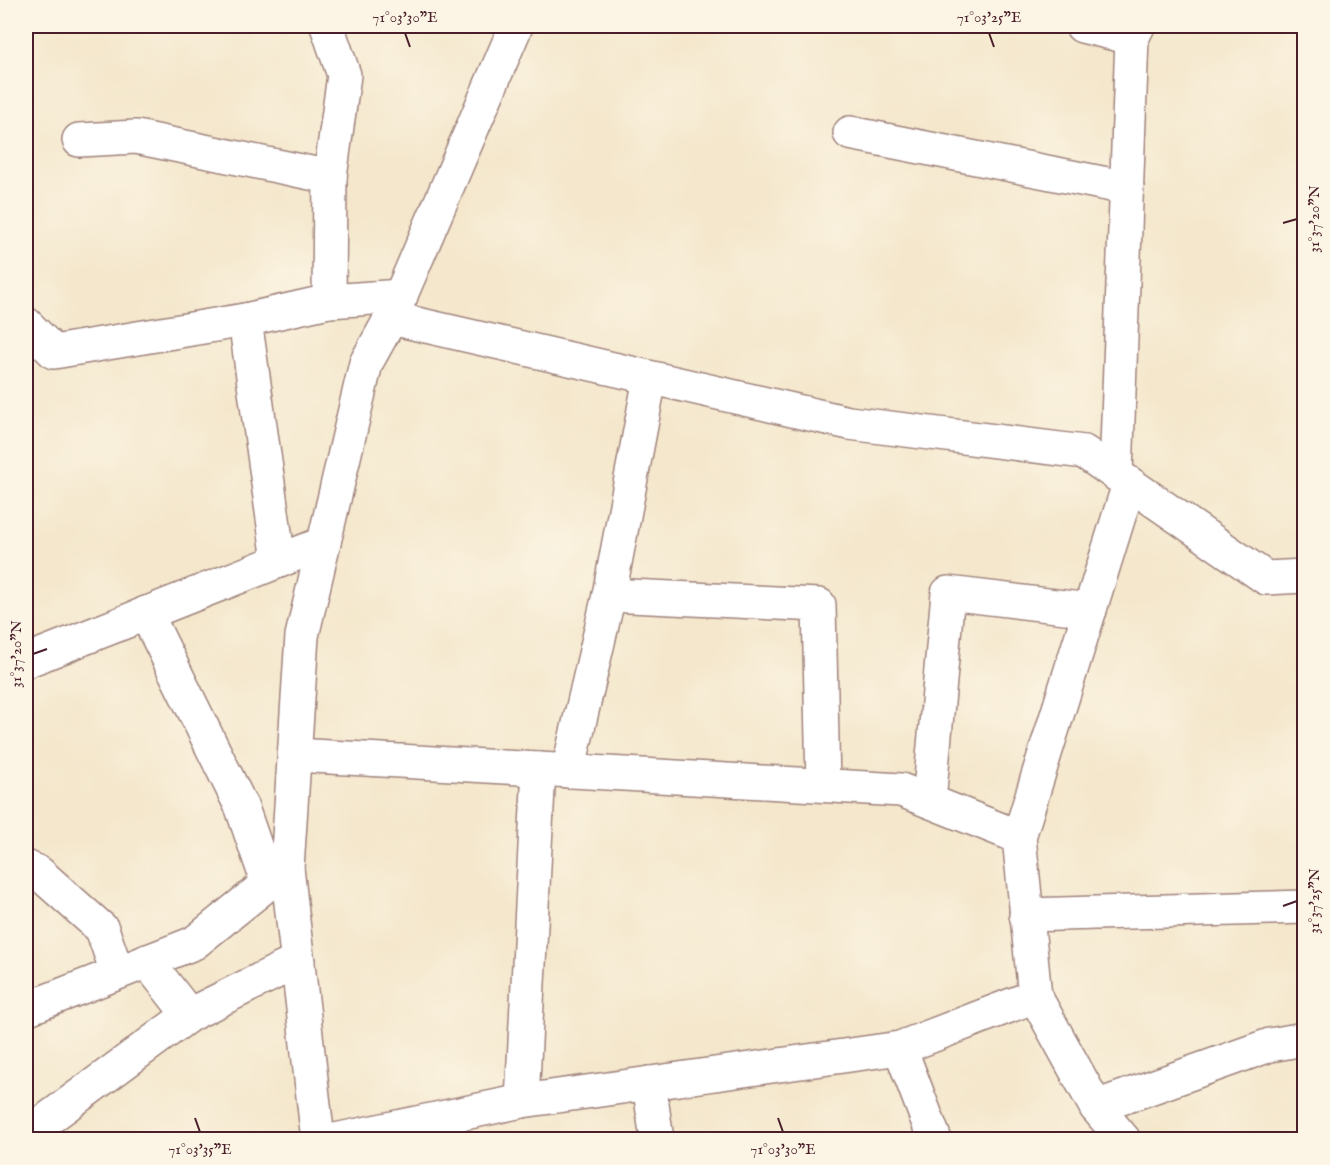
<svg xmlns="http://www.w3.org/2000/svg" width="1330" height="1165" font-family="'IM FELL English',serif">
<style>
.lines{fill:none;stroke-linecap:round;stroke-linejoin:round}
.street-casing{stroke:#9f837c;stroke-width:36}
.street{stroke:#fff;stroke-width:33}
.ticks{fill:none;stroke:#4a1f2b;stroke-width:2}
.neatline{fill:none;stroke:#4a1f2b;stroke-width:2}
.ticks-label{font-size:15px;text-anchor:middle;fill:#4a1f2b}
</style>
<rect width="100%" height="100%" fill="#fcf5e5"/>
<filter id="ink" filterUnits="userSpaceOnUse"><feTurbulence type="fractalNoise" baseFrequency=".0167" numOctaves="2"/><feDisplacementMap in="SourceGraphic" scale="12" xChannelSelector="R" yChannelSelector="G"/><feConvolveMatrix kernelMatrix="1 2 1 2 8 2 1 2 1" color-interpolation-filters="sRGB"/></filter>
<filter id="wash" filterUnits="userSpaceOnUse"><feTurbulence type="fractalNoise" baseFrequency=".008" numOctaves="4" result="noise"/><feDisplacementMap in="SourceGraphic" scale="24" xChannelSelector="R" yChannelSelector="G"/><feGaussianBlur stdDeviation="1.35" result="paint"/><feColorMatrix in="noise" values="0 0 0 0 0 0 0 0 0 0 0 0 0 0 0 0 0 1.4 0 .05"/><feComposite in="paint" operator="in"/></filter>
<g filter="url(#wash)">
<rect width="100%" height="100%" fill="#f4e7cc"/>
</g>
<g filter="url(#ink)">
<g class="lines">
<defs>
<g id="street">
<path d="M327,26L344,75L330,177L329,301L401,296"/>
<path d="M1082,26L1132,38L1138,26"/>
<path d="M850,133L1127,188"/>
<path d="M79,140L136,137L330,177"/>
<path d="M392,316L516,26"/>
<path d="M26,324L54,352L245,320"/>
<path d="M1116,474L1132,38"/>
<path d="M324,543L279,561L245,320L329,301"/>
<path d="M609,595L650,378"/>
<path d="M146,613L242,808L268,883"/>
<path d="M26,661L279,561"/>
<path d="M295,755L901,790L1019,837L1129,484"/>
<path d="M568,771L609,595L819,605L823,785"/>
<path d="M929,801L948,593L1090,610"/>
<path d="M26,867L39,873L102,929L117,972"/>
<path d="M287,868L318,1140"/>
<path d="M1026,915L1304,907"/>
<path d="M147,961L189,1015L298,961"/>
<path d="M1035,996L1096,1107L1124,1140"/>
<path d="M26,1009L194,943L287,868L302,636L366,363L391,318L849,423L1084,452L1266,578L1304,576"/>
<path d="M900,1048L935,1140"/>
<path d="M649,1083L657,1140"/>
<path d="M522,1101L539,769"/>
<path d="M1096,1107L1270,1045L1304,1039"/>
<path d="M26,1135L189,1015"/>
<path d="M335,1140L522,1101L900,1048L1035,996L1019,837"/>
</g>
</defs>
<use href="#street" class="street-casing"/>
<use href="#street" class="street"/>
</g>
</g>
<path class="ticks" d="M405,33L410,47M989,33L994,47M1283,223L1297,219M33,654L47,649M1283,906L1297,901M195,1118L200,1132M778,1118L783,1132"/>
<rect width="1330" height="1165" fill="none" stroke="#fcf5e5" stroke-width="66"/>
<rect x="33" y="33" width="1264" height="1099" class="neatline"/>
<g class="ticks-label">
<text x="405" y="22">71°03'30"E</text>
<text x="989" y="22">71°03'25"E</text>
<text transform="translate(1314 219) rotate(-90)" y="5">31°37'20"N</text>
<text transform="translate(16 654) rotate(-90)" y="5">31°37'20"N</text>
<text transform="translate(1314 901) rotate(-90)" y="5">31°37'25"N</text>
<text x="200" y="1154">71°03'35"E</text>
<text x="783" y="1154">71°03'30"E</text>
</g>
</svg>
